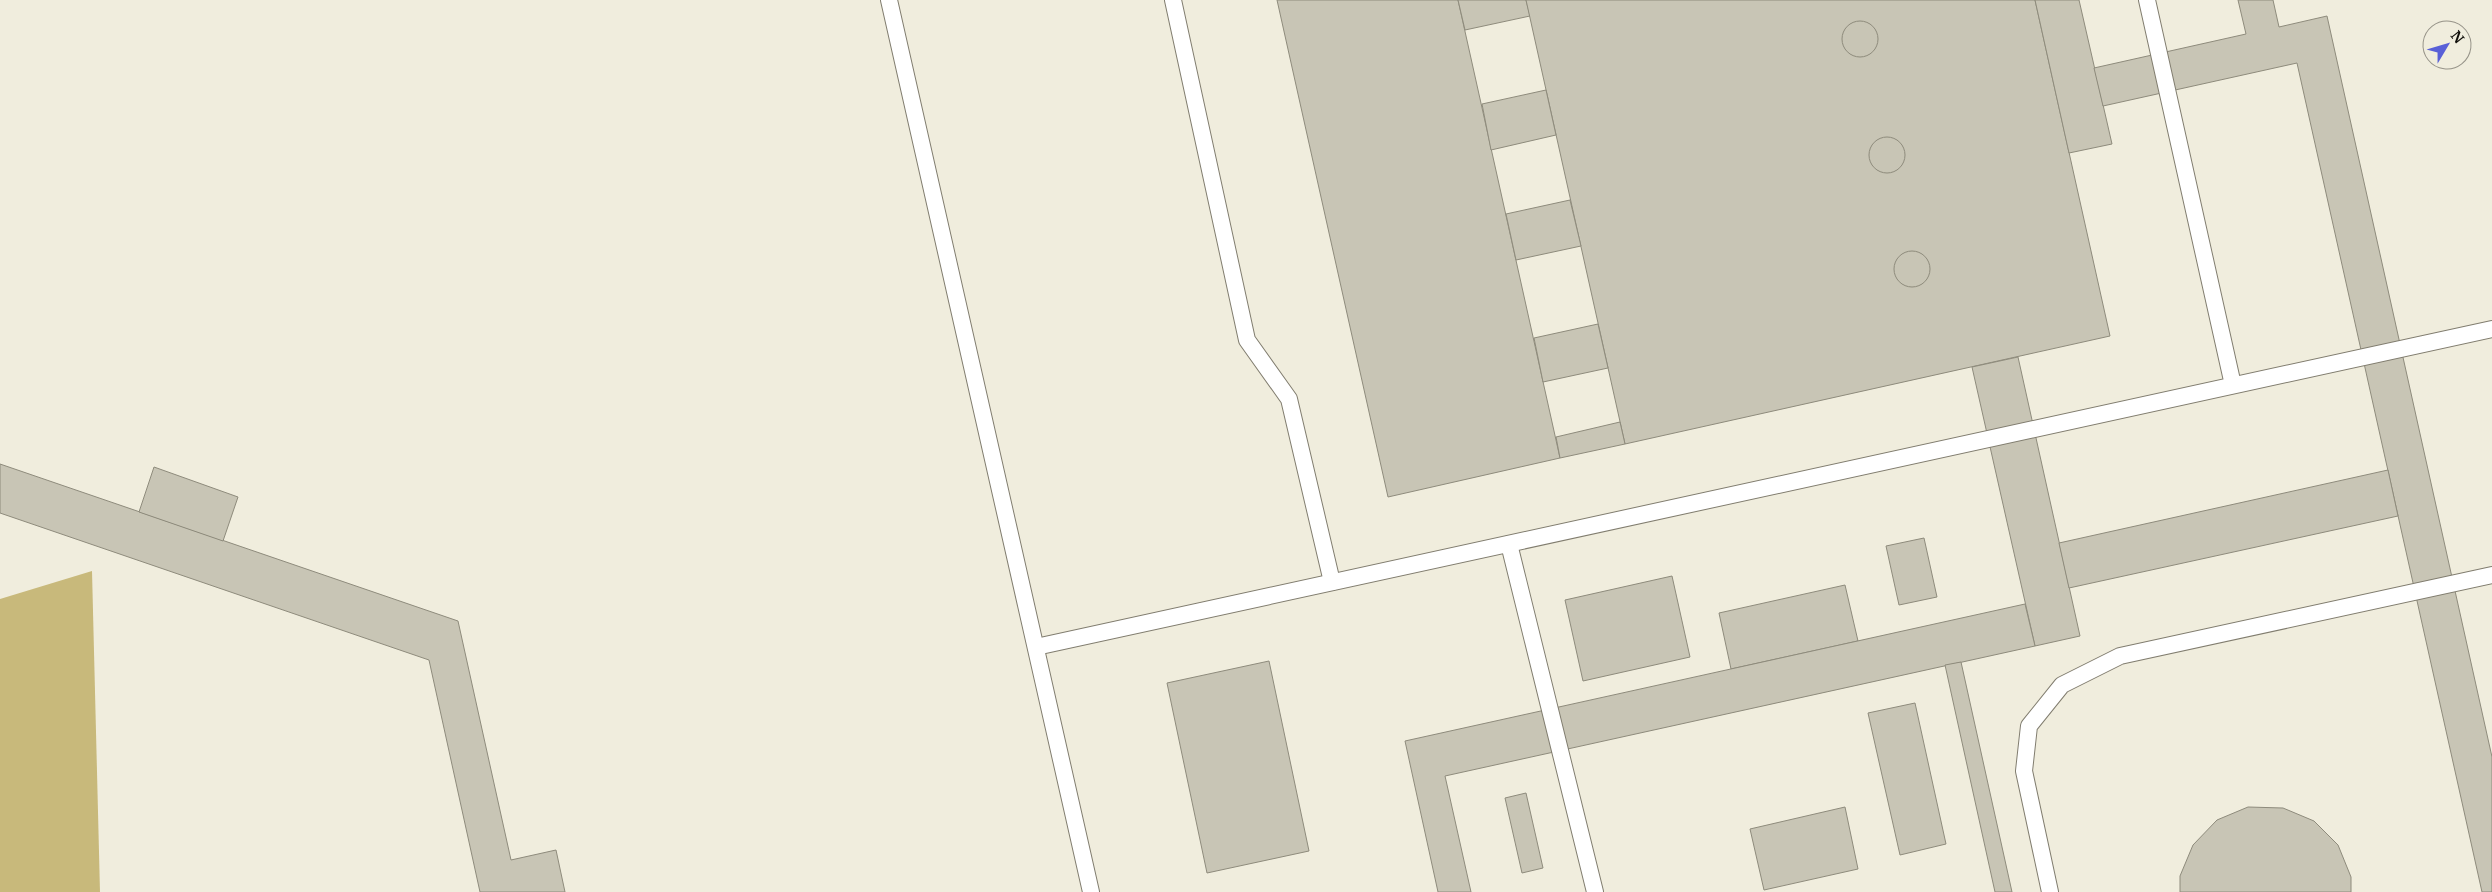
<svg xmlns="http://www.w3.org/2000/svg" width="2492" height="892" font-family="Merriweather,serif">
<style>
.forest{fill:#c8b97b}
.building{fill:#c8c5b5;stroke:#8e8b7c}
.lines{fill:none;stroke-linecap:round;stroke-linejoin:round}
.lane-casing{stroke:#817d6f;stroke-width:18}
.lane{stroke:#fff;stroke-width:16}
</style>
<rect width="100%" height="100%" fill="#f0eddd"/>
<path class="forest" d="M92,571L100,892H0V599Z"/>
<g class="building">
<path d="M1277,0H1458L1560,458L1388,497Z"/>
<path d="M1458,0H1526L1530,16L1465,30Z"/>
<path d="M1526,0H2035L2110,336L1625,444Z"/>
<path d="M2035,0H2079L2112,144L2069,153Z"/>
<path d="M2238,0H2273L2279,27L2327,16L2492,757V892H2482L2297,63L2103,106L2094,68L2246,34Z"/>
<circle cx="1860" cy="39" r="18"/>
<path d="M1546,90L1556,135L1491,150L1482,104Z"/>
<circle cx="1887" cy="155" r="18"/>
<path d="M1570,200L1581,246L1516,260L1506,214Z"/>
<circle cx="1912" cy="269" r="18"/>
<path d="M1598,324L1608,368L1543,382L1534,338Z"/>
<path d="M2018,357L2080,636L2035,646L1972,367Z"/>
<path d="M1620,422L1625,444L1560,458L1556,437Z"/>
<path d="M0,464L458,621L511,860L556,850L565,892H480L429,660L0,513Z"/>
<path d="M154,467L238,497L223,541L139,512Z"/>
<path d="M2388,470L2398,516L2069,588L2059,543Z"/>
<path d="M1924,538L1937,597L1899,605L1886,546Z"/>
<path d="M1672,576L1690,657L1583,681L1565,600Z"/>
<path d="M1845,585L1858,641L1731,669L1719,613Z"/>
<path d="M2025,604L2035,646L1445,776L1471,892H1438L1405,741Z"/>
<path d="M1269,661L1309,851L1207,873L1167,683Z"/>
<path d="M1961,662L2012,892H1995L1945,665Z"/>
<path d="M1915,703L1946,844L1900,855L1868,713Z"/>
<path d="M1526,793L1543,868L1522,873L1505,798Z"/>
<path d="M1845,807L1858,869L1764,890L1750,829Z"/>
<path d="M2248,807L2283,808L2314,821L2338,845L2351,877V892H2180V876L2193,845L2217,820Z"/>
</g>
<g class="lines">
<defs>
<g id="lane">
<path d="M889,0L1091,892"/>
<path d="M1173,0L1247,340L1289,399L1332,582"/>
<path d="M2147,0L2233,385"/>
<path d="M1509,544L1595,892"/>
<path d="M1036,647L2492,329"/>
<path d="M2050,892L2024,771L2029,726L2062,685L2120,656L2492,575"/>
</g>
</defs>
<use href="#lane" class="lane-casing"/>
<use href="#lane" class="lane"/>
</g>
<g transform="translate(2447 45) rotate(52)"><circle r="24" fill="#f0eddd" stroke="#969388"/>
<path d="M0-4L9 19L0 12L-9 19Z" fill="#5960d7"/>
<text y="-8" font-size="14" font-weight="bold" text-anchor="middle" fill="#0e0d08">N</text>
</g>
</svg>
